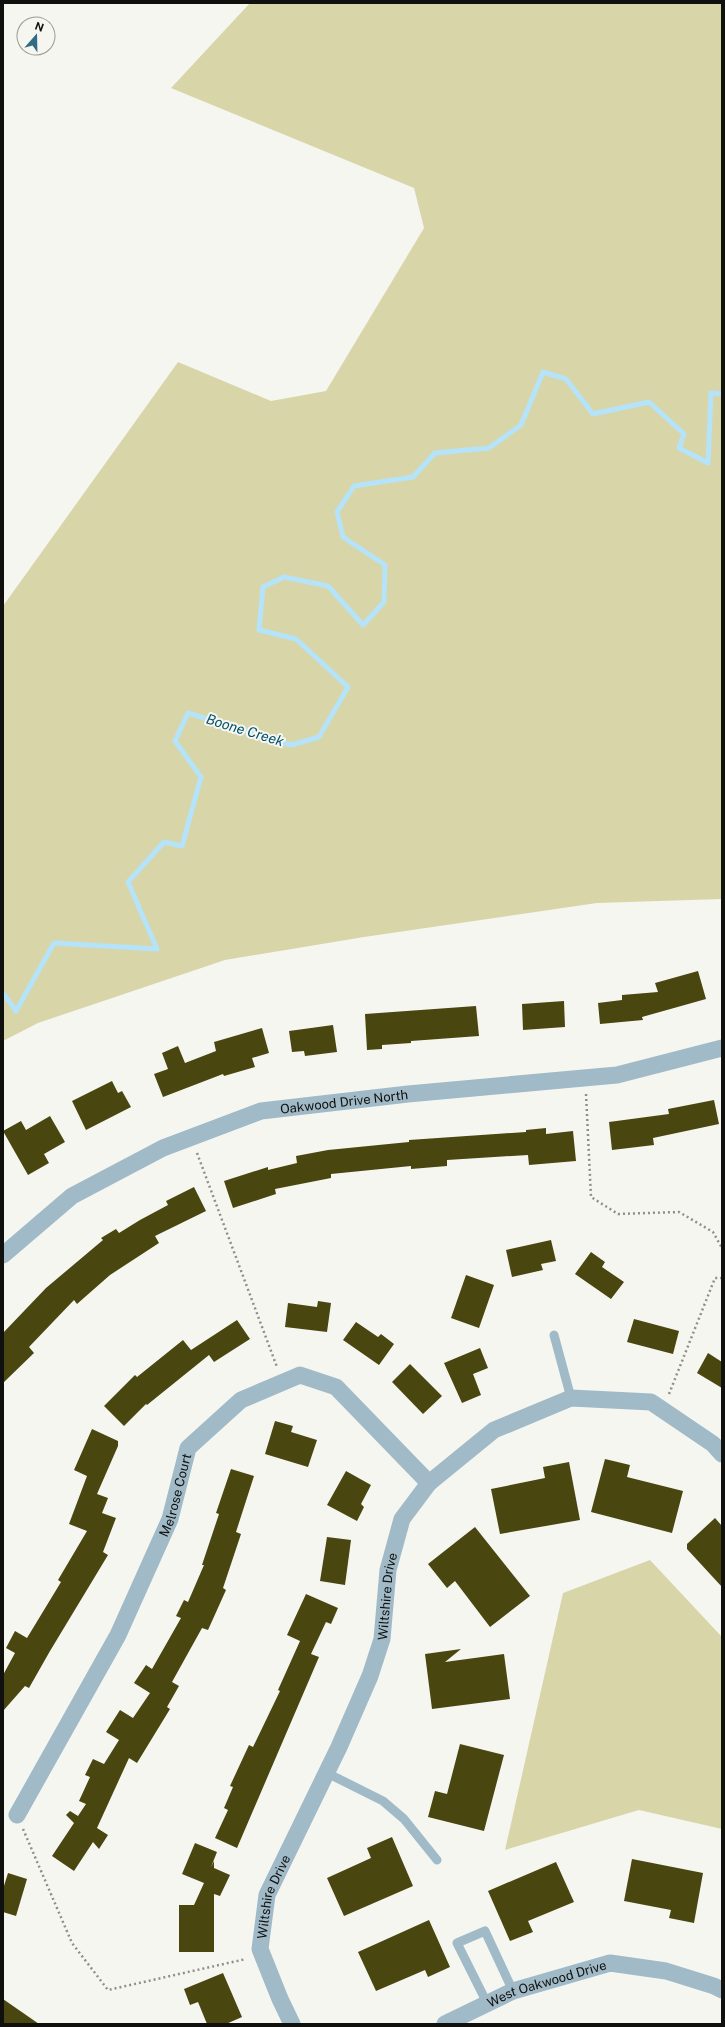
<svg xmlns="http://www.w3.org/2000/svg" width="725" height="2027" font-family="'Public Sans',sans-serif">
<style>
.green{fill:#d8d6a9}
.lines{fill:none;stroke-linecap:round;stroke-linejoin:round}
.stream{stroke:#b4e3fa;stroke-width:5}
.building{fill:#494610}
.path{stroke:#8e8e8b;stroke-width:2.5;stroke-dasharray:2 3;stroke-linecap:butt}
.service{stroke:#a1bac7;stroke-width:9}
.minor{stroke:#a1bac7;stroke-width:17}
.labels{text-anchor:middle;stroke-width:4;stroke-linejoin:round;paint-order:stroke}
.street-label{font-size:13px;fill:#10100e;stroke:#f6f6f1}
.water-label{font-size:14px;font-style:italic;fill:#00516d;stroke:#f6f6f1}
</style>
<rect width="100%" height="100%" fill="#f6f6f1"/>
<g class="green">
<path d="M250,3H722V899L597,903L364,937L225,960L38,1023L3,1041V606L178,362L271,401L326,391L424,228L414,188L171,88Z"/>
<path d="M650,1560L722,1637V1829L639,1810L505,1850L563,1593Z"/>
</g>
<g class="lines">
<path class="stream" d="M3,993L16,1011L54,943L157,949L128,882L164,842L182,846L201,777L175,741L188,713L291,745L319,737L348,687L296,639L259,630L263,587L284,577L328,586L363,625L384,602L385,565L343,537L337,512L354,486L413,477L435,453L489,448L521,425L543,372L566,379L593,414L649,402L684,434L679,448L708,463L711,393L722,394"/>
</g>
<g class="building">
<path d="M698,971L706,999L642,1017L643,1020L600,1024L598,1003L622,1000V995L658,992L655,983Z"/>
<path d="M564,1001L565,1027L523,1030L522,1004Z"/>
<path d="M476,1006L479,1036L411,1041V1043L382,1045V1049L367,1050L365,1014Z"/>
<path d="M333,1025L337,1052L305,1056L304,1051L292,1052L289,1031Z"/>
<path d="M262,1028L269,1053L252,1058L255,1067L224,1076L223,1074L163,1097L154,1074L168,1069L162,1053L178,1046L185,1063L216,1051L214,1042Z"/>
<path d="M112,1081L118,1093L122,1091L131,1107L86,1130L72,1101Z"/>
<path d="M714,1100L719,1124L653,1138L654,1145L612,1150L609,1122L669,1114L668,1109Z"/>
<path d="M50,1116L65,1142L44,1154L49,1163L28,1175L3,1131L21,1121L26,1130Z"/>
<path d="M546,1128V1134L573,1131L576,1161L529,1165L528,1155L447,1160V1166L411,1169V1166L331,1174V1178L275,1189L276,1194L233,1208L224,1181L268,1167V1170L297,1163L296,1156L328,1150L409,1142V1140L526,1132V1130Z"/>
<path d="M194,1187L206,1211L155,1236L159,1243L110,1275L77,1304L74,1300L29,1347L34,1353L3,1383V1333L46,1288L103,1240L101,1238L116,1229L119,1233L140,1220L168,1205L166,1201Z"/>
<path d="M551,1240L556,1261L541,1264L543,1270L512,1277L506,1250Z"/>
<path d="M591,1252L605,1262L602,1267L624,1282L611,1299L575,1274Z"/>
<path d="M466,1275L494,1285L479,1328L451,1318Z"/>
<path d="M318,1301L331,1303L327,1332L285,1327L288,1303L317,1307Z"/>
<path d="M634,1319L679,1331L673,1354L627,1342Z"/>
<path d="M237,1320L250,1339L214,1362L209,1355L147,1405L146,1404L124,1426L104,1406L135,1375L137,1377L183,1340L191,1350Z"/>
<path d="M356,1322L378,1337L381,1334L394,1344L379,1365L343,1340Z"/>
<path d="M480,1348L488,1368L473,1374L481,1395L462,1403L444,1363Z"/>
<path d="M708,1353L722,1362V1388L697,1373Z"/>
<path d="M410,1364L442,1396L423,1414L392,1382Z"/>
<path d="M275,1421L293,1426L291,1432L317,1440L308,1467L265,1454Z"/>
<path d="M92,1429L118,1441V1446L97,1494L108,1498L102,1513L116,1518L103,1552L108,1555L50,1651L29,1688L25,1686L3,1711V1675L15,1653L6,1648L15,1631L27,1638L61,1582L58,1580L87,1531L69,1524L87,1476L74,1470Z"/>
<path d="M605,1459L630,1465L627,1477L683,1491L672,1533L591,1512Z"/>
<path d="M569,1462L580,1520L500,1534L491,1489L545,1478L543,1467Z"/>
<path d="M231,1469L254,1476L236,1532L241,1534L223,1588L226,1590L208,1630L202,1628L172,1682L179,1686L167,1707L170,1709L137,1763L129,1758L97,1828L108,1835L99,1849L93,1842L74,1871L52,1856L74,1823L66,1815L70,1811L78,1816L86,1804L79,1801L90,1777L85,1775L93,1759L104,1764L119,1740L106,1732L120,1710L133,1718L150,1693L134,1683L146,1665L152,1669L181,1618L176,1616L184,1600L188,1602L204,1565H202L219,1514L216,1513Z"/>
<path d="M346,1471L371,1485L361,1504L364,1507L357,1521L327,1505Z"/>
<path d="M715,1518L722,1526V1587L687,1549V1544Z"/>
<path d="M475,1527L530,1596L490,1627L455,1581L447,1588L428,1564Z"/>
<path d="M327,1537L351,1540L345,1585L320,1581Z"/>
<path d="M306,1594L338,1608L331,1624L326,1622L311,1654L319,1657L237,1848L215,1838L228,1810L224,1808L233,1787L230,1786L249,1745L253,1747L280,1691L278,1690L300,1641L287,1635Z"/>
<path d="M461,1649L445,1662L504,1654L510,1699L432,1709L425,1654Z"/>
<path d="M460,1744L504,1755L484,1831L428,1817L435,1791L447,1794Z"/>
<path d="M392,1837L413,1886L344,1916L327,1878L371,1858L367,1848Z"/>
<path d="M195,1843L217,1852L211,1867L214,1861V1868L230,1875L220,1896L214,1894V1952H179V1905H194L204,1883L182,1874Z"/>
<path d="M632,1859L703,1873L694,1923L669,1918L671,1910L624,1901Z"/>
<path d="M556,1862L574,1902L528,1921L533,1932L510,1941L488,1891Z"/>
<path d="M8,1873L27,1879L16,1916L3,1912V1889Z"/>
<path d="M429,1920L450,1967L428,1977L425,1970L376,1991L358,1952Z"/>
<path d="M223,1973L242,2017L226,2024H207L198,2002L190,2005L184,1989Z"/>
<path d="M3,1999L39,2024H3Z"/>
</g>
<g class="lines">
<g class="path">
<path d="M586,1094L591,1197L618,1214L679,1212L713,1232L722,1248"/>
<path d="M197,1153L277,1367"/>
<path d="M669,1394L715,1278H722"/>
<path d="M23,1829L72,1943L108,1990L246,1959"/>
</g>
<g class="service">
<path d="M554,1335L571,1398"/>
<path d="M327,1773L383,1801L404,1819L437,1860"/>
<path d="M488,2005L457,1943L485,1931L513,1991"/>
</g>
<g class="minor">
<path id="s1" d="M3,1255L72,1196L163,1148L261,1111L408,1094L617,1075L722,1048"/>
<path id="s2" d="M17,1815L118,1635L170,1519L188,1448L241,1400L300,1375L336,1387L429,1483"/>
<path id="s3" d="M292,2024L280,1999L260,1949L267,1895L339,1747L370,1676L382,1639L388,1570L402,1519L429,1483L494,1430L571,1398L651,1402L713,1444L722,1454"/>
<path id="s4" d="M445,2024L513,1991L610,1963L666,1971L714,1986L722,1990"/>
</g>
</g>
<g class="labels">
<g class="street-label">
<text dy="5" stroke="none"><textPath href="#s1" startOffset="382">Oakwood Drive North</textPath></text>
<text dy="5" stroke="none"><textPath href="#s2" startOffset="358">Melrose Court</textPath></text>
<text dy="5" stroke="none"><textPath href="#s3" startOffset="460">Wiltshire Drive</textPath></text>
<text dy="5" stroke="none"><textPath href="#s3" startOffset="136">Wiltshire Drive</textPath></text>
<text dy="5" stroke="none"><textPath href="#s4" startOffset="110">West Oakwood Drive</textPath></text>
</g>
<g class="water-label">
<text transform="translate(245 730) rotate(17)" y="5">Boone Creek</text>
</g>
</g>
<rect width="725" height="2027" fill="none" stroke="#10100e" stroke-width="8"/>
<g transform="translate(36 36) rotate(20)"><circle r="19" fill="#f6f6f1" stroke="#9a9a96"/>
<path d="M0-3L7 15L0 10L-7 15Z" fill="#326b84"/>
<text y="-6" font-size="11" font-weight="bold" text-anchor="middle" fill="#10100e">N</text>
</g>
</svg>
